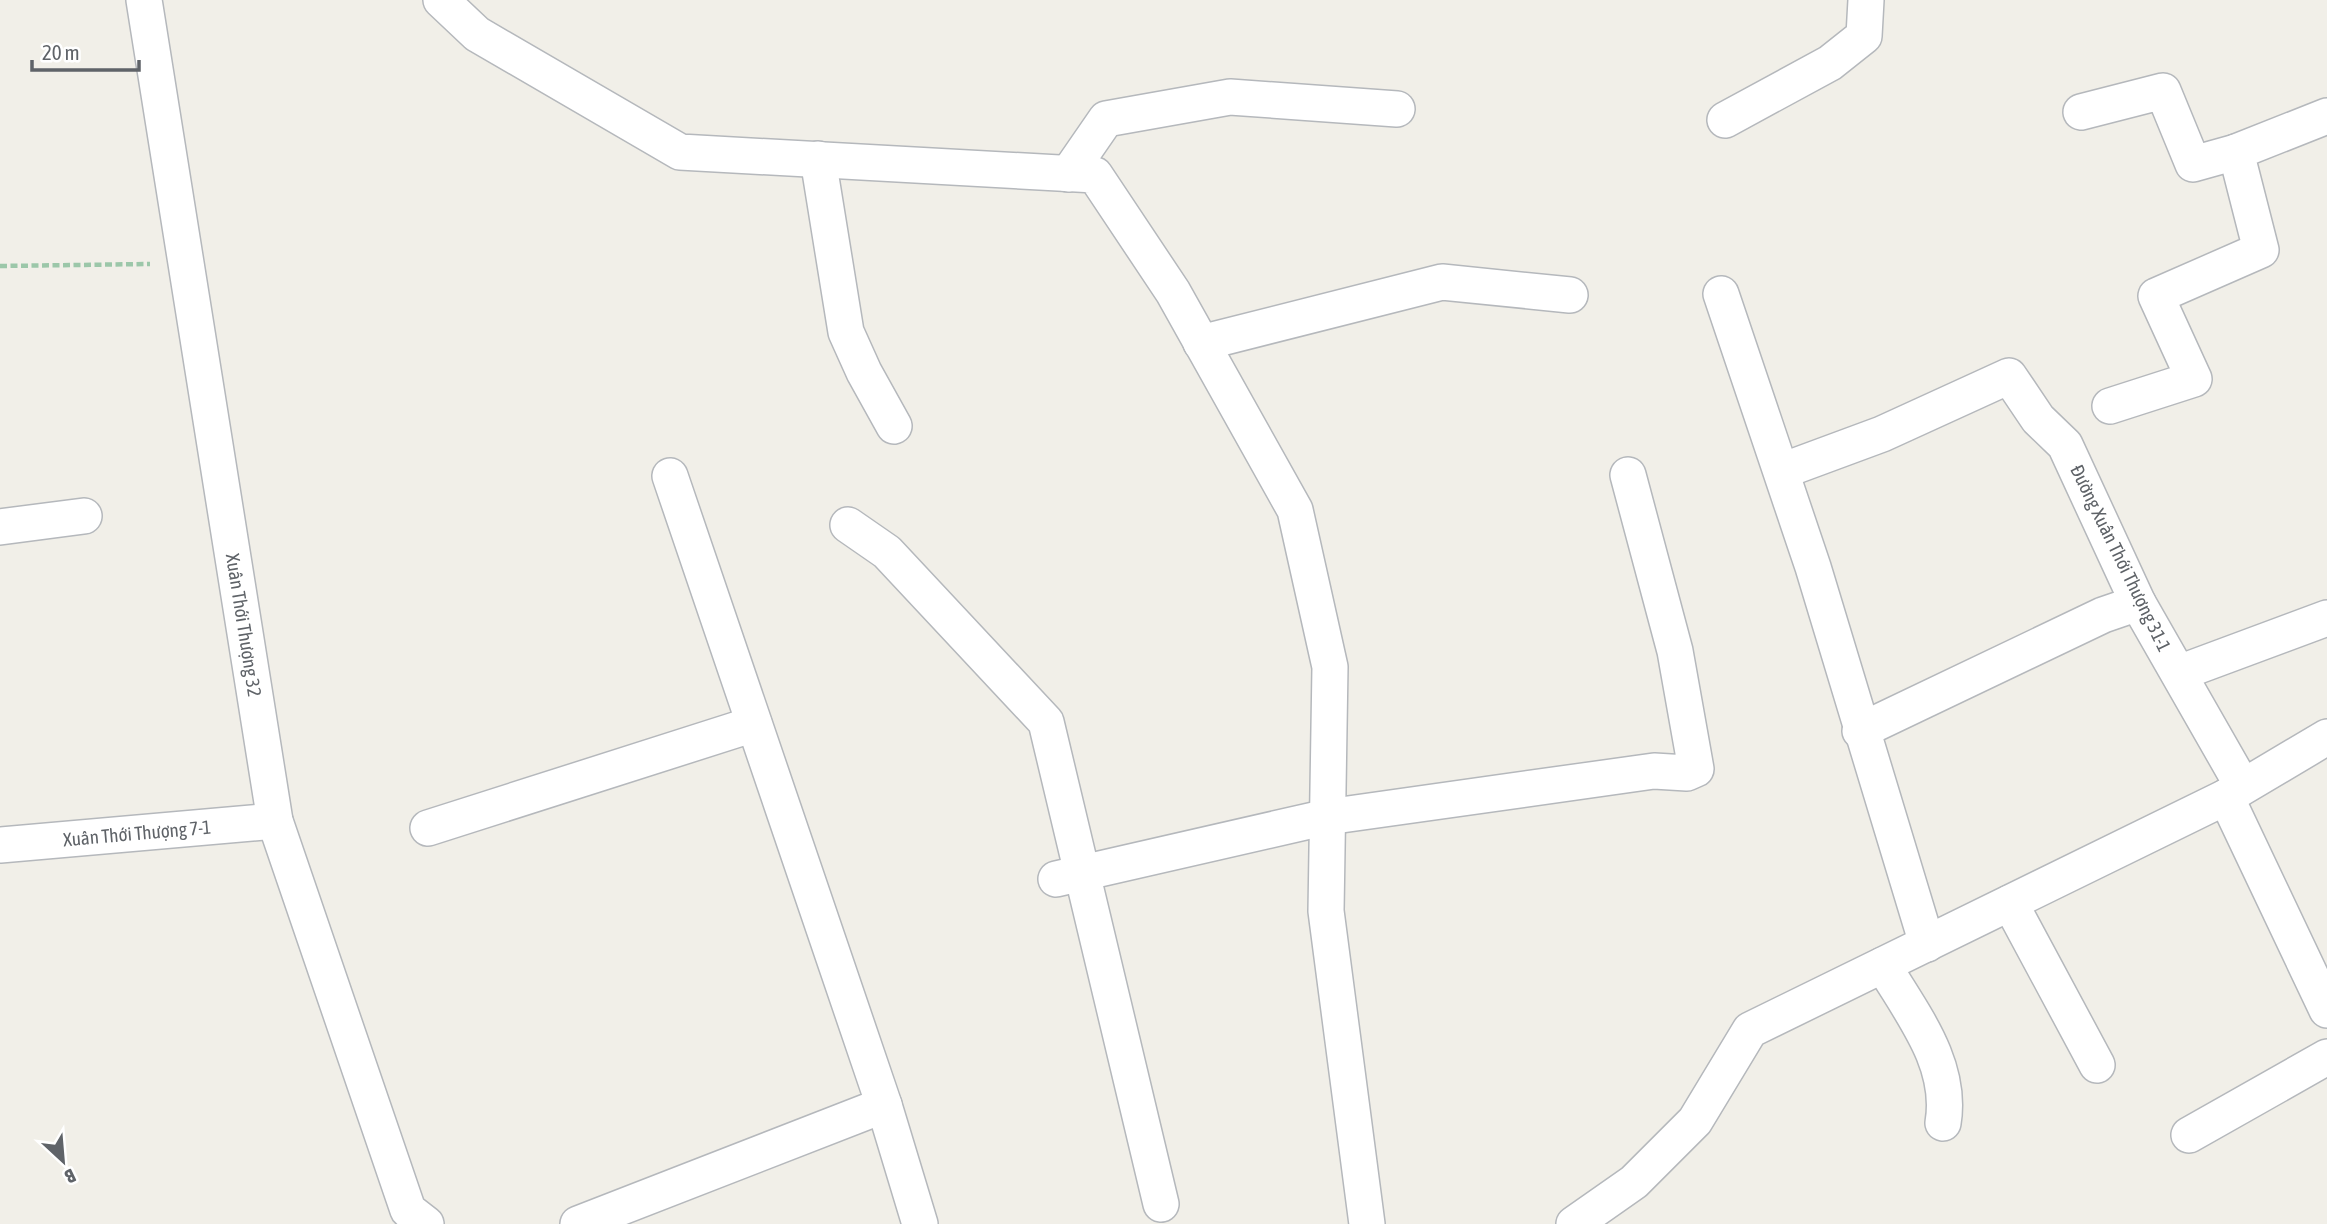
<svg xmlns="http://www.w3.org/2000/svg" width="2327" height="1224" font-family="'Asap Condensed',sans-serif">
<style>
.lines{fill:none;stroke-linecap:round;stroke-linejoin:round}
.street-casing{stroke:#b5b8bc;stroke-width:38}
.path{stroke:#9cc7a9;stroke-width:4.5;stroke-dasharray:7 3.5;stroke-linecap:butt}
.street{stroke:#fff;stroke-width:35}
.labels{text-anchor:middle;stroke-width:7;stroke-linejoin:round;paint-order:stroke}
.street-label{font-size:19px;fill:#5f6368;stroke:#fff}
</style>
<rect width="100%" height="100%" fill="#f1efe8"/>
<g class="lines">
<defs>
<g id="street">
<path d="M144,0L275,821L408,1210L426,1224"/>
<path d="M441,0L477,34L680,152L1095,175L1173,292L1295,510L1330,667L1326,911L1367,1224"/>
<path d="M2081,112L2163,91L2193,164L2236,152"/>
<path d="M1725,120L1830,63L1864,36L1866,0"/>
<path d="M818,159L846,332L864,372L894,426"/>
<path d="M1068,174L1106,119L1230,97L1397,109"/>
<path d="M1721,294L1813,567L1927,944"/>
<path d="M1201,343L1442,282L1570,295"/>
<path d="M2110,406L2194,379L2156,296L2261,250L2236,152L2327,116"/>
<path d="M1782,471L1882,434L2009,376L2038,419L2065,445L2138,603L2242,785"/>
<path d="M848,525L887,552L1046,722L1161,1204"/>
<path d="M0,527L84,516"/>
<path d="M2179,673L2327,618"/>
<path d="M1860,731L2103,615L2138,603"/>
<path d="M2226,797L2327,1010"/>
<path d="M428,828L754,724"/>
<path d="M0,845L275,821"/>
<path d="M1056,879L1327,817L1654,771L1687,773L1696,769L1675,651L1628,475"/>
<path d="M2010,903L2097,1065"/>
<path d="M1883,965C1912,1014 1953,1064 1943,1123"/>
<path d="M884,1105L920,1224"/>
<path d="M2189,1135L2327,1057"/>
<path d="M578,1224L884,1105L670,476"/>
<path d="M1574,1224L1634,1182L1695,1121L1750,1030L2226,797L2327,737"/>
</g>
</defs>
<use href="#street" class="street-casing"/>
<path class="path" d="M0,266L150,264"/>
<use href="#street" class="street"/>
</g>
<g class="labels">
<g class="street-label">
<text transform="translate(2121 558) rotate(64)" y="7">Đường Xuân Thới Thượng 31-1</text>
<text transform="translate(244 625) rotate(81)" y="7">Xuân Thới Thượng 32</text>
<text transform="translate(137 833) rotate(-5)" y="7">Xuân Thới Thượng 7-1</text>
</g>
</g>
<g transform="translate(63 1161) rotate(154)" stroke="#ffffff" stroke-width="5" paint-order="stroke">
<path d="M0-5L12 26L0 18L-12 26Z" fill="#5f6368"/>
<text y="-10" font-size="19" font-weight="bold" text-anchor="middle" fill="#5f6368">B</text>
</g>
<path d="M32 60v10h107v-10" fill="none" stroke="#5f6368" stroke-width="3.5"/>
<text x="42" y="60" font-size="21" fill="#5f6368" stroke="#ffffff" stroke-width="5" paint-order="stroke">20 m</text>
</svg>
